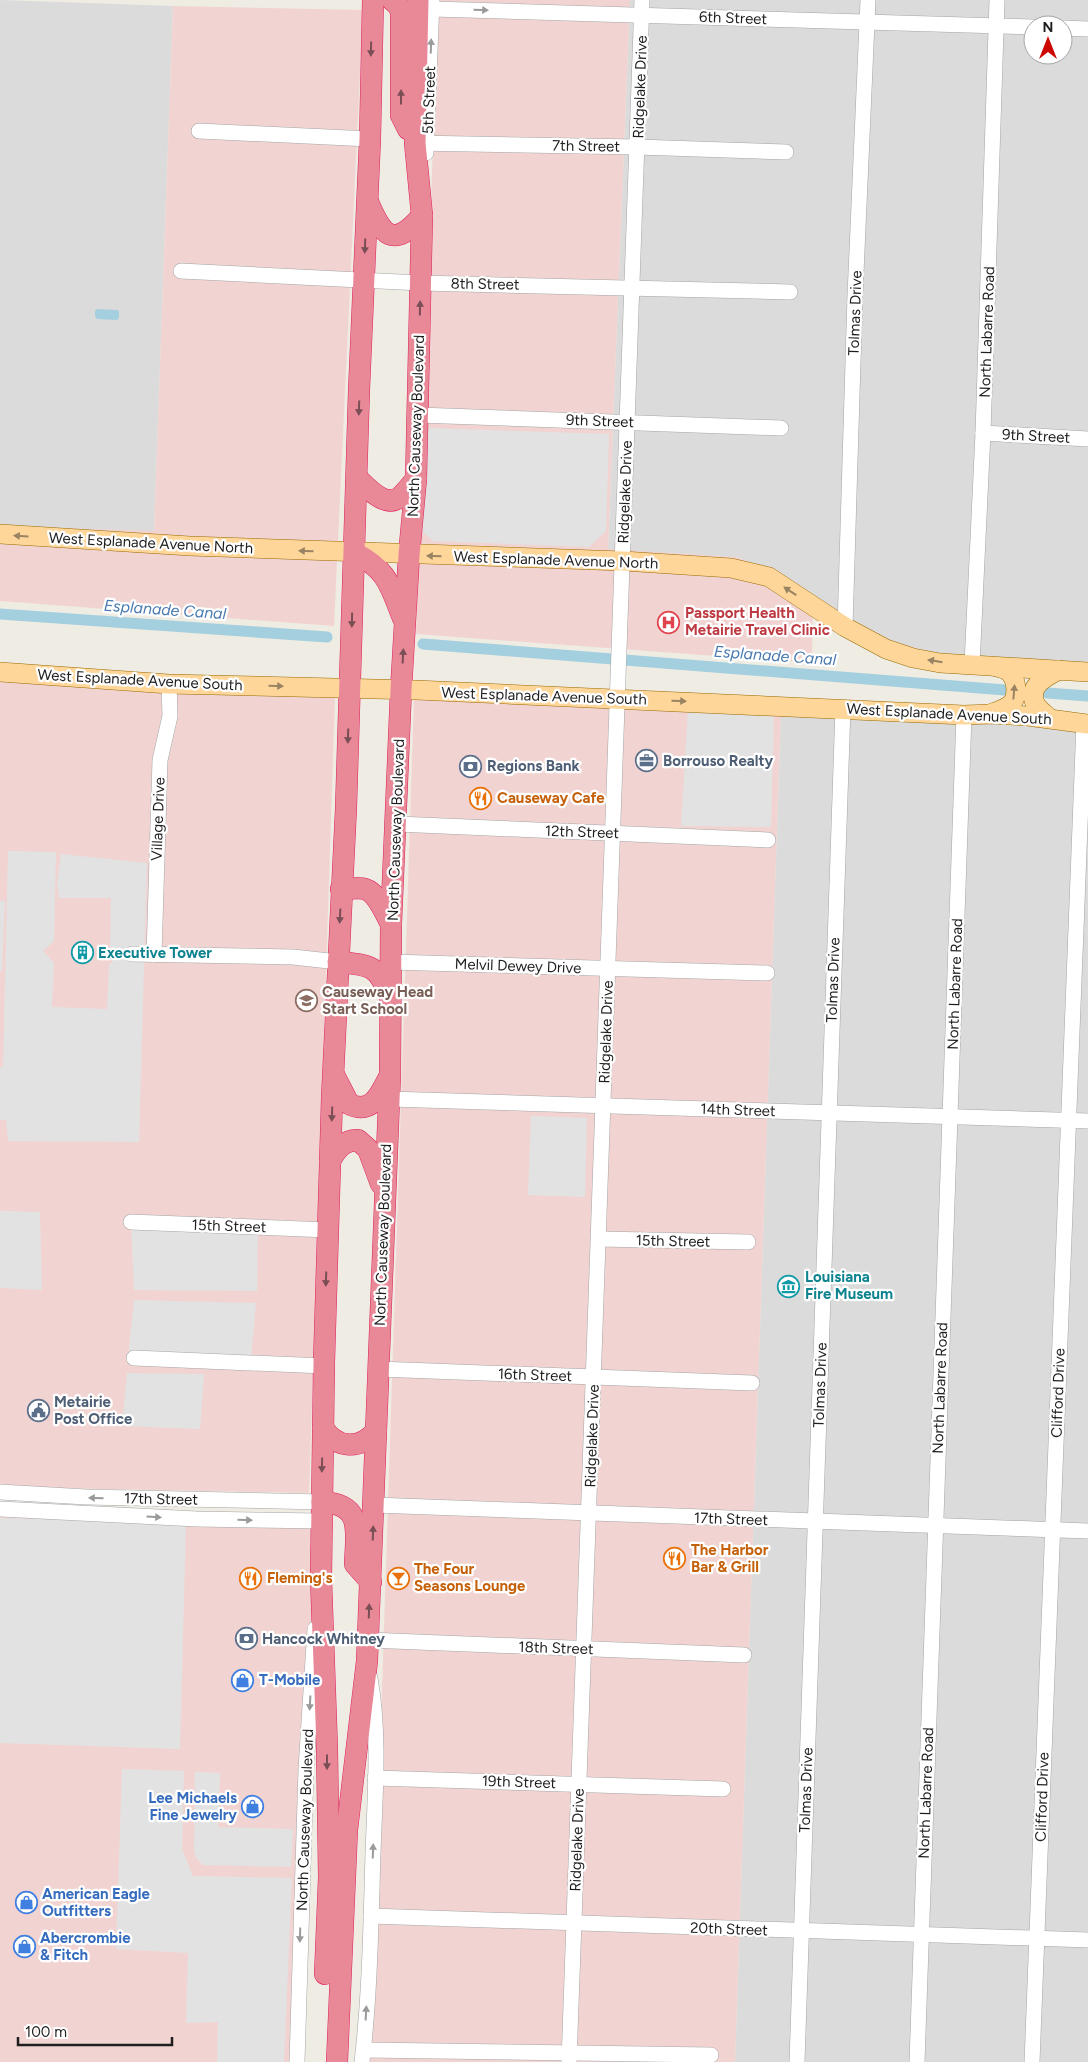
<svg xmlns="http://www.w3.org/2000/svg" width="1088" height="2062" font-family="Figtree,sans-serif">
<style>
.residential{fill:#dcdbdb;fill-rule:evenodd}
.commercial{fill:#f1d4d2}
.parking{fill:#e2e2e2}
.water{fill:#a3cfde}
.lines{fill:none;stroke-linecap:round;stroke-linejoin:round}
.canal{stroke:#a3cfde;stroke-width:11}
.minor-casing{stroke:#a5a5a5;stroke-width:16}
.major-casing{stroke:#986a00;stroke-width:20}
.highway-casing{stroke:#de205b;stroke-width:22}
.minor{stroke:#fff;stroke-width:15}
.major{stroke:#fed69a;stroke-width:19}
.highway{stroke:#e98998;stroke-width:21}
.oneway{fill:#9a9a9a}
.oneway2{fill:#794e55}
.oneway3{fill:#998362}
.labels{text-anchor:middle;stroke-width:4.5;stroke-linejoin:round;paint-order:stroke}
.street-label{font-size:15px;fill:#1e1e1e;stroke:#fff}
.health-label{font-size:15px;font-weight:bold;fill:#be3a42;stroke:#fff;text-anchor:start}
.service-label{font-size:15px;font-weight:bold;fill:#4e5e75;stroke:#fff;text-anchor:start}
.food-label{font-size:15px;font-weight:bold;fill:#c56008;stroke:#fff;text-anchor:start}
.culture-label{font-size:15px;font-weight:bold;fill:#0d838f;stroke:#fff;text-anchor:start}
.education-label{font-size:15px;font-weight:bold;fill:#785e54;stroke:#fff;text-anchor:start}
.shop-label{font-size:15px;font-weight:bold;fill:#366cbe;stroke:#fff;text-anchor:start}
.water-label{font-size:16px;font-style:italic;fill:#4879b0;stroke:#fff}
</style>
<rect width="100%" height="100%" fill="#efece4"/>
<g class="residential">
<path d="M0,0L173,6L154,532L0,526Z"/>
<path d="M630,0H1088V665L939,654L896,643L608,549ZM1033,25H1063V55H1033Z"/>
<path d="M781,711L1088,730V2062H735Z"/>
</g>
<g class="commercial">
<path d="M438,0H630L608,549L737,557L783,575L813,595L812,663L416,634Z"/>
<path d="M173,6L363,10L334,626L0,601V526L154,531Z"/>
<path d="M0,679L335,698L309,1493L0,1487Z"/>
<path d="M414,697L781,711L735,2062H370Z"/>
<path d="M0,1506L321,1521L289,2062H0Z"/>
</g>
<g class="parking">
<path d="M429,428L609,434L606,531L589,547L433,541L422,531L425,431Z"/>
<path d="M688,710L774,714L771,827L681,826Z"/>
<path d="M8,851L56,852L54,941L43,951L54,963L52,1007L107,1009L109,965L120,954L110,950L111,898H59L57,884L61,854L147,863L139,1142L8,1141L6,1120H0V1067H3Z"/>
<path d="M0,901H5L2,971H0Z"/>
<path d="M531,1116L587,1118L585,1197L528,1195Z"/>
<path d="M0,1211L40,1212L42,1290L0,1288Z"/>
<path d="M131,1222L258,1227L257,1291L134,1290Z"/>
<path d="M134,1300L256,1303L251,1358H128Z"/>
<path d="M127,1373L204,1374L200,1429L122,1426Z"/>
<path d="M0,1518L186,1523L180,1749L0,1743Z"/>
<path d="M122,1769L184,1771L182,1849L193,1876L292,1878L284,2062H217L218,2022L186,2023L188,1953L116,1949Z"/>
<path d="M195,1772L220,1773L218,1827L293,1829L291,1867L203,1865L196,1858L194,1849Z"/>
</g>
<path class="water" d="M97,309L117,310L119,311V318L117,320L97,319L95,316V311Z"/>
<g class="lines">
<g class="canal">
<path d="M0,614L327,637"/>
<path d="M423,644L1005,690"/>
<path d="M1047,693L1088,696"/>
</g>
<defs>
<g id="minor">
<path d="M432,9L1033,27"/>
<path d="M1063,28L1088,29"/>
<path d="M199,131L370,139"/>
<path d="M415,143L637,147L786,152"/>
<path d="M426,153L432,0"/>
<path d="M181,271L420,283L790,292"/>
<path d="M418,415L781,428"/>
<path d="M983,433L1088,439"/>
<path d="M845,627L855,296L868,0"/>
<path d="M972,665L983,433L997,0"/>
<path d="M397,824L768,840"/>
<path d="M132,954L293,957L338,962"/>
<path d="M154,955L160,760L170,716L169,684"/>
<path d="M390,962L767,973"/>
<path d="M389,1099L1088,1121"/>
<path d="M131,1222L328,1230"/>
<path d="M599,1239L748,1242"/>
<path d="M134,1358L324,1366"/>
<path d="M378,1369L752,1383"/>
<path d="M0,1492L86,1497L322,1502"/>
<path d="M374,1505L1088,1531"/>
<path d="M0,1509L197,1519L321,1521"/>
<path d="M368,1640L744,1655"/>
<path d="M375,1778L723,1789"/>
<path d="M371,1916L1088,1940"/>
<path d="M364,2050L711,2055"/>
<path d="M297,2062L306,1769L315,1629"/>
<path d="M362,2062C370,1993 371,1922 373,1853C375,1795 380,1735 370,1678"/>
<path d="M569,2062L642,0"/>
<path d="M797,2062L843,708"/>
<path d="M917,2062L964,715"/>
<path d="M1032,2062L1084,723"/>
</g>
<g id="major">
<path d="M0,534L190,546L623,561L731,568L769,577L845,627L886,649L913,658L940,663L1088,672"/>
<path d="M0,672L169,684L416,690L964,715L991,714L1027,716L1088,724"/>
<path d="M992,713C999,711 1005,709 1011,704C1018,697 1017,682 1011,674C1008,670 1001,668 996,667"/>
<path d="M1049,718C1045,714 1037,708 1035,703C1027,685 1048,676 1059,670"/>
</g>
<g id="highway">
<path d="M392,0L398,5L401,12V115L408,129"/>
<path d="M368,202C382,235 393,250 422,216"/>
<path d="M357,478C367,487 385,509 400,497C406,492 411,485 416,479"/>
<path d="M355,553C388,570 390,586 403,618"/>
<path d="M341,889C349,889 359,887 365,889C378,893 385,914 391,924"/>
<path d="M338,962C368,965 378,964 389,995"/>
<path d="M334,1075L349,1104C371,1115 380,1095 388,1079"/>
<path d="M330,1161C336,1150 343,1140 358,1140L368,1149L381,1184"/>
<path d="M323,1428C337,1449 360,1450 376,1431"/>
<path d="M322,1502C364,1504 356,1532 355,1564L371,1582"/>
<path d="M325,1974L329,1877L327,1748L321,1578L324,1363L332,1098L346,808L359,390L370,139L373,0"/>
<path d="M337,2062L347,1830L367,1661L390,1075L391,924L401,690L409,555L416,479L422,216L415,143L418,0"/>
</g>
</defs>
<use href="#minor" class="minor-casing"/>
<use href="#major" class="major-casing"/>
<use href="#highway" class="highway-casing"/>
<use href="#minor" class="minor"/>
<use href="#major" class="major"/>
<use href="#highway" class="highway"/>
</g>
<defs><path id="oneway-solid" d="M-6-.8H1V-3.2L6.5 0L1 3.2V.8H-6Z" transform="scale(1.25)"/></defs>
<g class="oneway">
<use href="#oneway-solid" transform="translate(481 10) rotate(2)"/>
<use href="#oneway-solid" transform="translate(431 46) rotate(-88)"/>
<use href="#oneway-solid" transform="translate(96 1498) rotate(-179)"/>
<use href="#oneway-solid" transform="translate(154 1517) rotate(3)"/>
<use href="#oneway-solid" transform="translate(245 1520) rotate(1)"/>
<use href="#oneway-solid" transform="translate(310 1703) rotate(93)"/>
<use href="#oneway-solid" transform="translate(373 1851) rotate(-88)"/>
<use href="#oneway-solid" transform="translate(300 1935) rotate(92)"/>
<use href="#oneway-solid" transform="translate(366 2013) rotate(-87)"/>
</g>
<g class="oneway2">
<use href="#oneway-solid" transform="translate(371 49) rotate(91)"/>
<use href="#oneway-solid" transform="translate(401 97) rotate(-90)"/>
<use href="#oneway-solid" transform="translate(365 246) rotate(92)"/>
<use href="#oneway-solid" transform="translate(420 308) rotate(-89)"/>
<use href="#oneway-solid" transform="translate(359 408) rotate(92)"/>
<use href="#oneway-solid" transform="translate(352 620) rotate(91)"/>
<use href="#oneway-solid" transform="translate(403 656) rotate(-87)"/>
<use href="#oneway-solid" transform="translate(348 736) rotate(92)"/>
<use href="#oneway-solid" transform="translate(340 916) rotate(93)"/>
<use href="#oneway-solid" transform="translate(332 1114) rotate(92)"/>
<use href="#oneway-solid" transform="translate(326 1279) rotate(92)"/>
<use href="#oneway-solid" transform="translate(322 1465) rotate(91)"/>
<use href="#oneway-solid" transform="translate(373 1533) rotate(-88)"/>
<use href="#oneway-solid" transform="translate(369 1611) rotate(-88)"/>
<use href="#oneway-solid" transform="translate(327 1762) rotate(90)"/>
</g>
<g class="oneway3">
<use href="#oneway-solid" transform="translate(21 536) rotate(-176)"/>
<use href="#oneway-solid" transform="translate(306 551) rotate(-178)"/>
<use href="#oneway-solid" transform="translate(434 556) rotate(-178)"/>
<use href="#oneway-solid" transform="translate(790 591) rotate(-147)"/>
<use href="#oneway-solid" transform="translate(935 661) rotate(-171)"/>
<use href="#oneway-solid" transform="translate(276 686) rotate(2)"/>
<use href="#oneway-solid" transform="translate(1014 692) rotate(-85)"/>
<use href="#oneway-solid" transform="translate(679 701) rotate(2)"/>
</g>
<defs>
<symbol id="hospital-ring" viewBox="-11 -11 22 22"><circle r="9.5" fill="#fff" stroke="#e0444e" stroke-width="1.5"/><path d="M-5-5h3v3.5h4V-5h3V5h-3V1.5h-4V5h-3Z" fill="#e0444e"/></symbol>
<symbol id="office-ring" viewBox="-11 -11 22 22"><circle r="9.5" fill="#fff" stroke="#5c6f8a" stroke-width="1.5"/><path d="M-6-3h4V-5.5h4V-3h4V5H-6ZM-1-4.5V-3h2v-1.5ZM-6 0V1H6V0Z" fill="#5c6f8a"/></symbol>
<symbol id="bank-ring" viewBox="-11 -11 22 22"><circle r="9.5" fill="#fff" stroke="#5c6f8a" stroke-width="1.5"/><path d="M-6-4H6V4H-6ZM0-2.3a2.3 2.3 0 1 0 0 4.6a2.3 2.3 0 1 0 0-4.6Z" fill="#5c6f8a"/></symbol>
<symbol id="restaurant-ring" viewBox="-11 -11 22 22"><circle r="9.5" fill="#fff" stroke="#e8710a" stroke-width="1.5"/><path d="M-5-6h1v4h1v-4h1v4h1v-4h1v5L-1.5 .5V6h-2V.5L-5-1ZM5-6V6H3V1.5H1.5Q1.5-4 5-6Z" fill="#e8710a"/></symbol>
<symbol id="building-ring" viewBox="-11 -11 22 22"><circle r="9.5" fill="#fff" stroke="#0f9aa8" stroke-width="1.5"/><path d="M-4-6H4V6H1V3H-1V6H-4ZM-2.5-4.3h1.7v1.8h-1.7ZM.8-4.3h1.7v1.8H.8ZM-2.5-1h1.7V.8h-1.7ZM.8-1h1.7V.8H.8Z" fill="#0f9aa8"/></symbol>
<symbol id="school-ring" viewBox="-11 -11 22 22"><circle r="9.5" fill="#fff" stroke="#8d6e63" stroke-width="1.5"/><path d="M0-5L7-2L0 1L-7-2ZM-4 1L0 2.5L4 1V4Q0 6-4 4Z" fill="#8d6e63"/></symbol>
<symbol id="museum-ring" viewBox="-11 -11 22 22"><circle r="9.5" fill="#fff" stroke="#0f9aa8" stroke-width="1.5"/><path d="M0-6L6-3V-2H-6V-3ZM-5-1h2V3h-2ZM-1-1h2V3h-2ZM3-1h2V3H3ZM-6 4H6V6H-6Z" fill="#0f9aa8"/></symbol>
<symbol id="civic-ring" viewBox="-11 -11 22 22"><circle r="9.5" fill="#fff" stroke="#5c6f8a" stroke-width="1.5"/><path d="M-.6-6.5H3V-4.5H.6V-3L4-1V1h2V6H-6V1h2V-1L-.6-3ZM-1.2 2.5V6h2.4V2.5Z" fill="#5c6f8a"/></symbol>
<symbol id="bar-ring" viewBox="-11 -11 22 22"><circle r="9.5" fill="#fff" stroke="#e8710a" stroke-width="1.5"/><path d="M-6-5H6L.8 .8V4.5H3.5V6h-7V4.5H-.8V.8Z" fill="#e8710a"/></symbol>
<symbol id="shop-ring" viewBox="-11 -11 22 22"><circle r="9.5" fill="#fff" stroke="#3f7fe0" stroke-width="1.5"/><path d="M-5-2.5h2.3a2.7 3.5 0 0 1 5.4 0H5L5.5 6h-11ZM-1.5-2.5h3a1.5 2.3 0 0 0-3 0Z" fill="#3f7fe0"/></symbol>
</defs>
<g fill-rule="evenodd">
<use href="#hospital-ring" x="656" y="610" width="25" height="25"/>
<use href="#office-ring" x="634" y="748" width="25" height="25"/>
<use href="#bank-ring" x="458" y="754" width="25" height="25"/>
<use href="#restaurant-ring" x="468" y="786" width="25" height="25"/>
<use href="#building-ring" x="70" y="940" width="25" height="25"/>
<use href="#school-ring" x="294" y="988" width="25" height="25"/>
<use href="#museum-ring" x="776" y="1274" width="25" height="25"/>
<use href="#civic-ring" x="26" y="1398" width="25" height="25"/>
<use href="#restaurant-ring" x="662" y="1546" width="25" height="25"/>
<use href="#restaurant-ring" x="238" y="1566" width="25" height="25"/>
<use href="#bar-ring" x="386" y="1566" width="25" height="25"/>
<use href="#bank-ring" x="234" y="1626" width="25" height="25"/>
<use href="#shop-ring" x="230" y="1668" width="25" height="25"/>
<use href="#shop-ring" x="240" y="1794" width="25" height="25"/>
<use href="#shop-ring" x="14" y="1890" width="25" height="25"/>
<use href="#shop-ring" x="12" y="1934" width="25" height="25"/>
</g>
<g class="labels">
<g class="street-label">
<text transform="translate(733 18) rotate(2)" y="5">6th Street</text>
<text transform="translate(640 87) rotate(-88)" y="5">Ridgelake Drive</text>
<text transform="translate(429 100) rotate(-88)" y="5">5th Street</text>
<text transform="translate(586 146) rotate(1)" y="5">7th Street</text>
<text transform="translate(485 284) rotate(1)" y="5">8th Street</text>
<text transform="translate(855 313) rotate(-88)" y="5">Tolmas Drive</text>
<text transform="translate(987 332) rotate(-88)" y="5">North Labarre Road</text>
<text transform="translate(600 421) rotate(2)" y="5">9th Street</text>
<text transform="translate(416 426) rotate(-88)" y="5">North Causeway Boulevard</text>
<text transform="translate(1036 436) rotate(3)" y="5">9th Street</text>
<text transform="translate(625 492) rotate(-88)" y="5">Ridgelake Drive</text>
<text transform="translate(151 543) rotate(3)" y="5">West Esplanade Avenue North</text>
<text transform="translate(556 560) rotate(2)" y="5">West Esplanade Avenue North</text>
<text transform="translate(140 680) rotate(3)" y="5">West Esplanade Avenue South</text>
<text transform="translate(544 696) rotate(2)" y="5">West Esplanade Avenue South</text>
<text transform="translate(949 714) rotate(3)" y="5">West Esplanade Avenue South</text>
<text transform="translate(158 819) rotate(-88)" y="5">Village Drive</text>
<text transform="translate(396 830) rotate(-88)" y="5">North Causeway Boulevard</text>
<text transform="translate(582 832) rotate(2)" y="5">12th Street</text>
<text transform="translate(518 966) rotate(2)" y="5">Melvil Dewey Drive</text>
<text transform="translate(833 980) rotate(-88)" y="5">Tolmas Drive</text>
<text transform="translate(955 984) rotate(-88)" y="5">North Labarre Road</text>
<text transform="translate(606 1032) rotate(-88)" y="5">Ridgelake Drive</text>
<text transform="translate(738 1110) rotate(2)" y="5">14th Street</text>
<text transform="translate(229 1226) rotate(2)" y="5">15th Street</text>
<text transform="translate(383 1235) rotate(-88)" y="5">North Causeway Boulevard</text>
<text transform="translate(673 1241) rotate(1)" y="5">15th Street</text>
<text transform="translate(535 1375) rotate(2)" y="5">16th Street</text>
<text transform="translate(820 1385) rotate(-88)" y="5">Tolmas Drive</text>
<text transform="translate(940 1388) rotate(-88)" y="5">North Labarre Road</text>
<text transform="translate(1058 1393) rotate(-88)" y="5">Clifford Drive</text>
<text transform="translate(592 1436) rotate(-88)" y="5">Ridgelake Drive</text>
<text transform="translate(161 1499) rotate(1)" y="5">17th Street</text>
<text transform="translate(731 1519) rotate(2)" y="5">17th Street</text>
<text transform="translate(556 1648) rotate(2)" y="5">18th Street</text>
<text transform="translate(519 1782) rotate(2)" y="5">19th Street</text>
<text transform="translate(806 1790) rotate(-88)" y="5">Tolmas Drive</text>
<text transform="translate(926 1793) rotate(-88)" y="5">North Labarre Road</text>
<text transform="translate(1042 1797) rotate(-88)" y="5">Clifford Drive</text>
<text transform="translate(305 1820) rotate(-88)" y="5">North Causeway Boulevard</text>
<text transform="translate(577 1840) rotate(-88)" y="5">Ridgelake Drive</text>
<text transform="translate(729 1929) rotate(2)" y="5">20th Street</text>
</g>
<g class="health-label">
<text x="685" y="618">Passport Health<tspan x="685" dy="17">Metairie Travel Clinic</tspan></text>
</g>
<g class="service-label">
<text x="663" y="766">Borrouso Realty</text>
<text x="487" y="771">Regions Bank</text>
<text x="54" y="1407">Metairie<tspan x="54" dy="17">Post Office</tspan></text>
<text x="262" y="1644">Hancock Whitney</text>
</g>
<g class="food-label">
<text x="497" y="803">Causeway Cafe</text>
<text x="691" y="1555">The Harbor<tspan x="691" dy="17">Bar &amp; Grill</tspan></text>
<text x="414" y="1574">The Four<tspan x="414" dy="17">Seasons Lounge</tspan></text>
<text x="267" y="1583">Fleming's</text>
</g>
<g class="culture-label">
<text x="98" y="958">Executive Tower</text>
<text x="805" y="1282">Louisiana<tspan x="805" dy="17">Fire Museum</tspan></text>
</g>
<g class="education-label">
<text x="322" y="997">Causeway Head<tspan x="322" dy="17">Start School</tspan></text>
</g>
<g class="shop-label">
<text x="259" y="1685">T-Mobile</text>
<text x="237" y="1803" text-anchor="end">Lee Michaels<tspan x="237" dy="17">Fine Jewelry</tspan></text>
<text x="42" y="1899">American Eagle<tspan x="42" dy="17">Outfitters</tspan></text>
<text x="40" y="1943">Abercrombie<tspan x="40" dy="17">&amp; Fitch</tspan></text>
</g>
<g class="water-label">
<text transform="translate(165 609) rotate(4)" y="6">Esplanade Canal</text>
<text transform="translate(775 655) rotate(4)" y="6">Esplanade Canal</text>
</g>
</g>
<g transform="translate(1048 40)"><circle r="24" fill="#ffffff" stroke="#a5a5a5"/>
<path d="M0-4L9 19L0 12L-9 19Z" fill="#cc0600"/>
<text y="-8" font-size="14" font-weight="bold" text-anchor="middle" fill="#1e1e1e">N</text>
</g>
<path d="M18 2037v8h154v-8" fill="none" stroke="#1e1e1e" stroke-width="2.5"/>
<text x="25" y="2037" font-size="15" fill="#1e1e1e" stroke="#ffffff" stroke-width="4" paint-order="stroke">100 m</text>
</svg>
